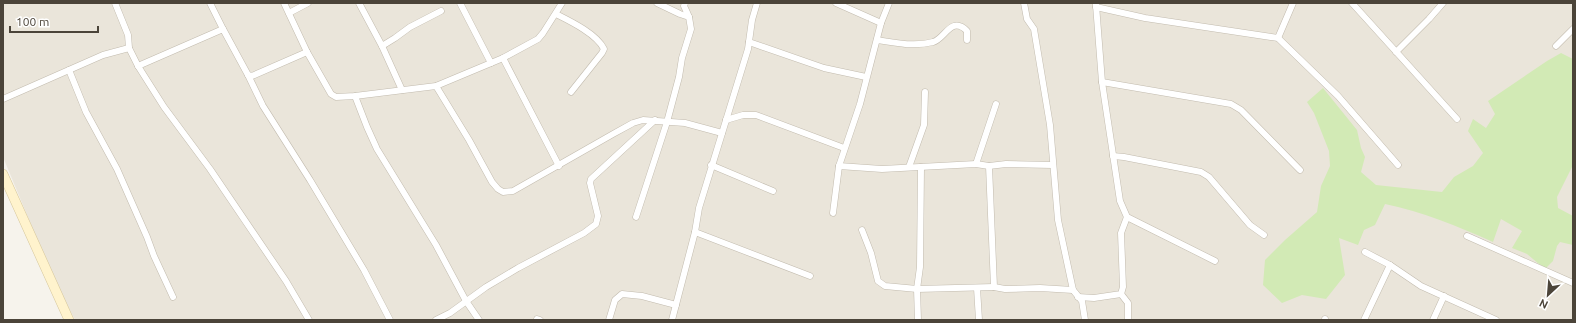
<svg xmlns="http://www.w3.org/2000/svg" width="1576" height="323" font-family="Ubuntu,sans-serif">
<style>
.residential{fill:#eae5da}
.green{fill:#d2eab5}
.lines{fill:none;stroke-linecap:round;stroke-linejoin:round}
.street-casing{stroke:#c2bbae;stroke-width:7}
.secondary-casing{stroke:#d6c79b;stroke-width:10}
.street{stroke:#fff;stroke-width:6}
.secondary{stroke:#fff3cd;stroke-width:9}
</style>
<rect width="100%" height="100%" fill="#f6f3ec"/>
<path class="residential" d="M3,3H1573V320H75L54,280L3,157Z"/>
<path class="green" d="M1561,53L1573,59V165L1557,197L1558,208L1573,216V245L1560,242L1557,246L1553,261L1545,269L1527,254L1512,248L1522,231L1501,219L1493,242C1457,226 1423,212 1385,204L1375,225L1364,230L1358,245L1339,238L1345,275L1326,299L1302,295L1282,303L1263,285L1265,260L1285,240L1317,212L1321,186L1330,166L1329,151L1314,113L1307,102L1323,88L1357,130L1361,148L1365,157L1361,172L1376,185L1442,192L1454,177L1473,166L1483,153L1468,131L1473,119L1486,128L1495,114L1488,101L1547,61Z"/>
<g class="lines">
<defs>
<g id="street">
<path d="M115,3L128,35L129,48L138,66L164,107L210,169L286,281L309,320"/>
<path d="M210,3L223,29"/>
<path d="M284,3L307,52L331,94L336,97L355,96L436,86L503,58L538,39L543,33L562,3"/>
<path d="M359,3L382,46L402,90"/>
<path d="M460,3L491,63"/>
<path d="M685,3L684,6L689,17"/>
<path d="M836,3L881,23"/>
<path d="M1024,3L1027,19L1034,29L1050,125L1058,220L1073,290L1082,301L1085,320"/>
<path d="M1352,3L1457,119"/>
<path d="M1096,5L1102,82L1120,201L1127,217L1215,261"/>
<path d="M1096,7L1145,18L1278,38L1338,96L1398,165"/>
<path d="M289,13L308,3"/>
<path d="M556,14C570,21 597,34 604,49L602,53L571,92"/>
<path d="M1278,38L1293,3"/>
<path d="M877,40C895,43 915,47 933,42C945,39 951,15 967,31V40"/>
<path d="M749,42L824,68L866,77"/>
<path d="M382,46L395,38L410,27L441,11"/>
<path d="M1556,46L1573,29"/>
<path d="M1396,52L1429,19L1443,3"/>
<path d="M503,58L559,166"/>
<path d="M138,66L223,29L248,75L252,76L307,52"/>
<path d="M69,70L86,112L117,169L147,237L154,256L173,297"/>
<path d="M248,75L263,106L310,180L364,270L390,320"/>
<path d="M1102,82L1231,104L1241,110L1300,170"/>
<path d="M436,86L469,140L492,182L498,189L503,192L513,191L613,134L633,123L643,120L685,123L722,133"/>
<path d="M355,96L367,127L377,149L436,245L466,301L479,320"/>
<path d="M3,99L103,55L129,48"/>
<path d="M726,120L743,115H756L844,148"/>
<path d="M1113,156L1124,157L1201,172L1209,177L1250,225L1264,235"/>
<path d="M976,164L996,104"/>
<path d="M711,165L773,191"/>
<path d="M839,166L882,169L976,164L989,166L1006,164L1053,165"/>
<path d="M989,166L994,287L1005,289L1040,288L1073,290"/>
<path d="M909,167L924,125L925,92"/>
<path d="M833,213L839,166L860,104L881,23L889,3"/>
<path d="M636,217L667,122L679,77L682,58L691,29L689,17L680,14L657,3"/>
<path d="M862,230L871,253L878,281L885,286L917,289L994,287"/>
<path d="M695,232L810,276"/>
<path d="M1467,236L1573,283"/>
<path d="M1365,252L1390,265L1421,286L1496,320"/>
<path d="M977,288L979,320"/>
<path d="M1121,294L1128,303V320"/>
<path d="M1078,297L1094,298L1121,294L1123,287L1121,233L1127,217"/>
<path d="M537,319L540,320"/>
<path d="M436,320L450,313L486,287L518,268L584,233L596,224L598,216L590,183L591,179L655,120"/>
<path d="M609,320L615,300L622,294L642,296L676,305"/>
<path d="M672,320L695,232L699,208L748,49L752,20L757,3"/>
<path d="M918,320L917,289L920,267L921,167"/>
<path d="M1325,320V319"/>
<path d="M1364,320L1390,265"/>
<path d="M1433,320L1444,296"/>
</g>
<path id="secondary" d="M3,174L69,320"/>
</defs>
<use href="#street" class="street-casing"/>
<use href="#secondary" class="secondary-casing"/>
<use href="#street" class="street"/>
<use href="#secondary" class="secondary"/>
</g>
<rect width="1576" height="323" fill="none" stroke="#4b4439" stroke-width="8"/>
<g transform="translate(1548 295) rotate(206)" stroke="#ffffff" stroke-width="3" paint-order="stroke">
<path d="M0-3L7 15L0 10L-7 15Z" fill="#4b4439"/>
<text y="-6" font-size="11" font-weight="bold" text-anchor="middle" fill="#4b4439">N</text>
</g>
<path d="M10 26v6h88v-6" fill="none" stroke="#4b4439" stroke-width="2"/>
<text x="16" y="26" font-size="12" fill="#4b4439" stroke="#ffffff" stroke-width="3" paint-order="stroke">100 m</text>
</svg>
